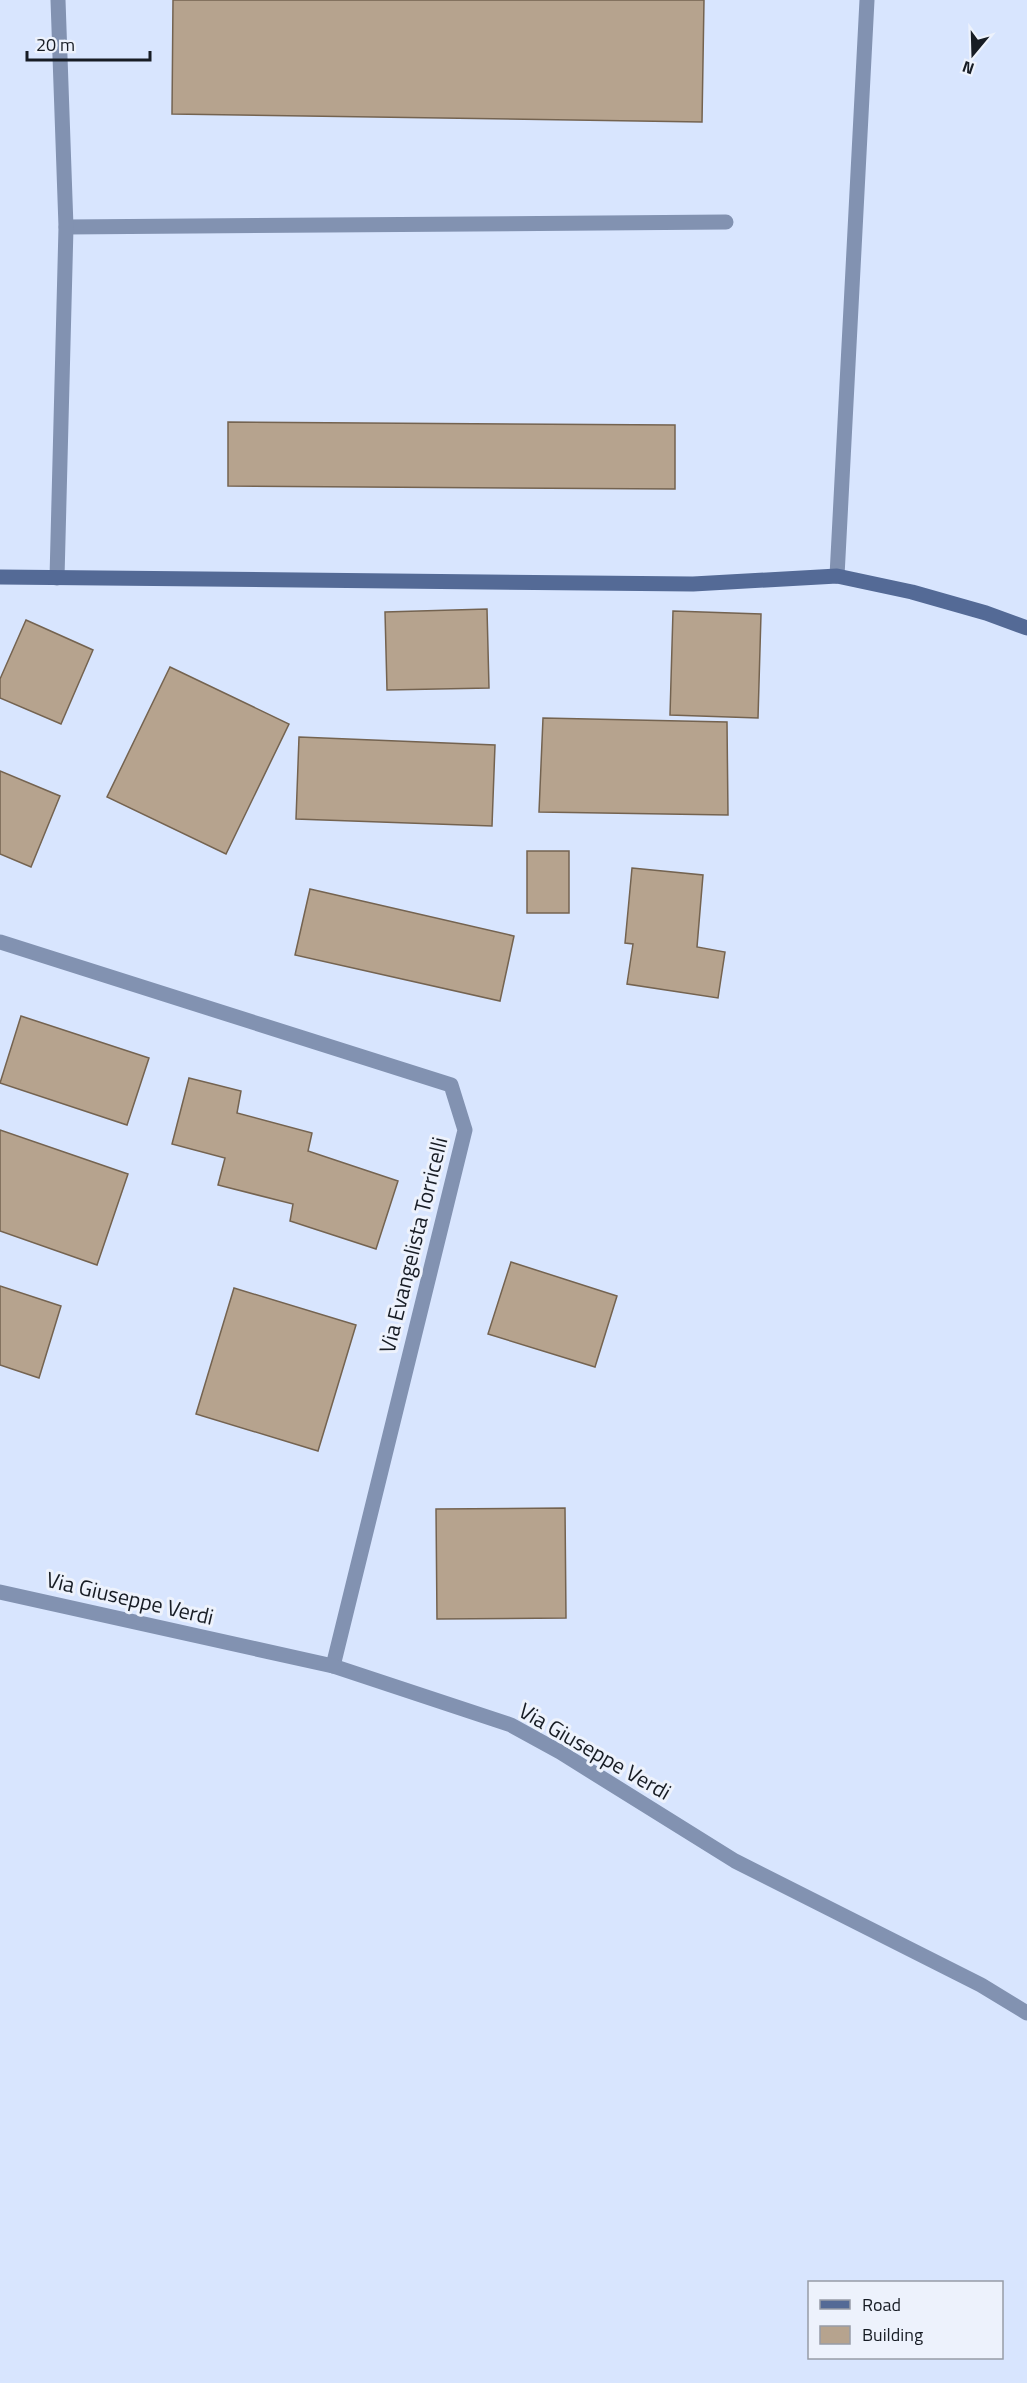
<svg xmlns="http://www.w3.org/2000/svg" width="1027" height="2383" font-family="'Titillium Web',sans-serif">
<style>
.building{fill:#b6a38e;stroke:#746350;stroke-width:1.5}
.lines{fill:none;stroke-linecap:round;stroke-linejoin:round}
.lane{stroke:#8292b1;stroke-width:15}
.street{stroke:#8292b1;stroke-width:15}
.secondary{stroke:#546a96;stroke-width:15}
.labels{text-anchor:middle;stroke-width:6;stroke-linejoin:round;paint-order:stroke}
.street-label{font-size:22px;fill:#171c24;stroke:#edf2fc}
</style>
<rect width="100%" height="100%" fill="#d8e5fe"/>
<g class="building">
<path d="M173,0H704L702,122L172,114Z"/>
<path d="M228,422L675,425V489L228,486Z"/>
<path d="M487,609L489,688L387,690L385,612Z"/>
<path d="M673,611L761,614L758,718L670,715Z"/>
<path d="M26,620L93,650L61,724L0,698V679Z"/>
<path d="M170,667L289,724L226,854L107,797Z"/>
<path d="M543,718L727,722L728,815L539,812Z"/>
<path d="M299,737L495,745L492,826L296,819Z"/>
<path d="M0,771L60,796L31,867L0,854Z"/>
<rect x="527" y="851" width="42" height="62"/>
<path d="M632,868L703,875L697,947L725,952L718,998L627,984L633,944L625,943Z"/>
<path d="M310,889L514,936L500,1001L295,955Z"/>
<path d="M21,1016L149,1058L127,1125L0,1083Z"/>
<path d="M189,1078L241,1091L237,1113L312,1133L308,1151L398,1181L376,1249L290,1221L293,1204L218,1185L225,1158L172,1144Z"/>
<path d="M0,1130L128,1174L97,1265L0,1231Z"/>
<path d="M511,1262L617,1296L595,1367L488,1334Z"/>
<path d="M0,1286L61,1306L39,1378L0,1365Z"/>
<path d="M234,1288L356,1325L318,1451L196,1414Z"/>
<path d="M565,1508L566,1618L437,1619L436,1509Z"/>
</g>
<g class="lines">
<g class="lane">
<path d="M66,227L726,222"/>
<path d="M57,578L66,227L58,0"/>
</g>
<g class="street">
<path d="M837,576L867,0"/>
<path d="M0,942L451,1085L465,1130L333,1666"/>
<path d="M0,1592L333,1666L511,1725L560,1752L735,1861L981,1985L1027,2013"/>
</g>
<path class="secondary" d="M0,577L693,584L837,576L912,592L986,613L1027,628"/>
</g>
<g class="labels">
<g class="street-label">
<text transform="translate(413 1245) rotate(-76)" y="8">Via Evangelista Torricelli</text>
<text transform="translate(130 1598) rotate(13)" y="8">Via Giuseppe Verdi</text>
<text transform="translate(595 1751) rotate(30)" y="8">Via Giuseppe Verdi</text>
</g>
</g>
<rect x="808" y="2281" width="195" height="78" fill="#edf2fc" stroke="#979ca6" stroke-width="1.5"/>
<rect x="820" y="2300" width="30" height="9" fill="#546a96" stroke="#979ca6" stroke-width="1.5"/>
<text x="862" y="2311" font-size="18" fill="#171c24">Road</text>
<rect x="820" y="2326" width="30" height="18" fill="#b6a38e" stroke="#979ca6" stroke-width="1.5"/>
<text x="862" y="2341" font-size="18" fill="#171c24">Building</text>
<g transform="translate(973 54) rotate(199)" stroke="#edf2fc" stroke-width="4.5" paint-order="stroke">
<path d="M0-4.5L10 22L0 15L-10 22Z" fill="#171c24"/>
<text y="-9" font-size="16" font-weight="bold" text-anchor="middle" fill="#171c24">N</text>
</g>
<path d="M27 51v9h123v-9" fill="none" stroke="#171c24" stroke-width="3"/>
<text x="36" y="51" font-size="18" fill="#171c24" stroke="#edf2fc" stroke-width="4.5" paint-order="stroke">20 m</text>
</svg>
